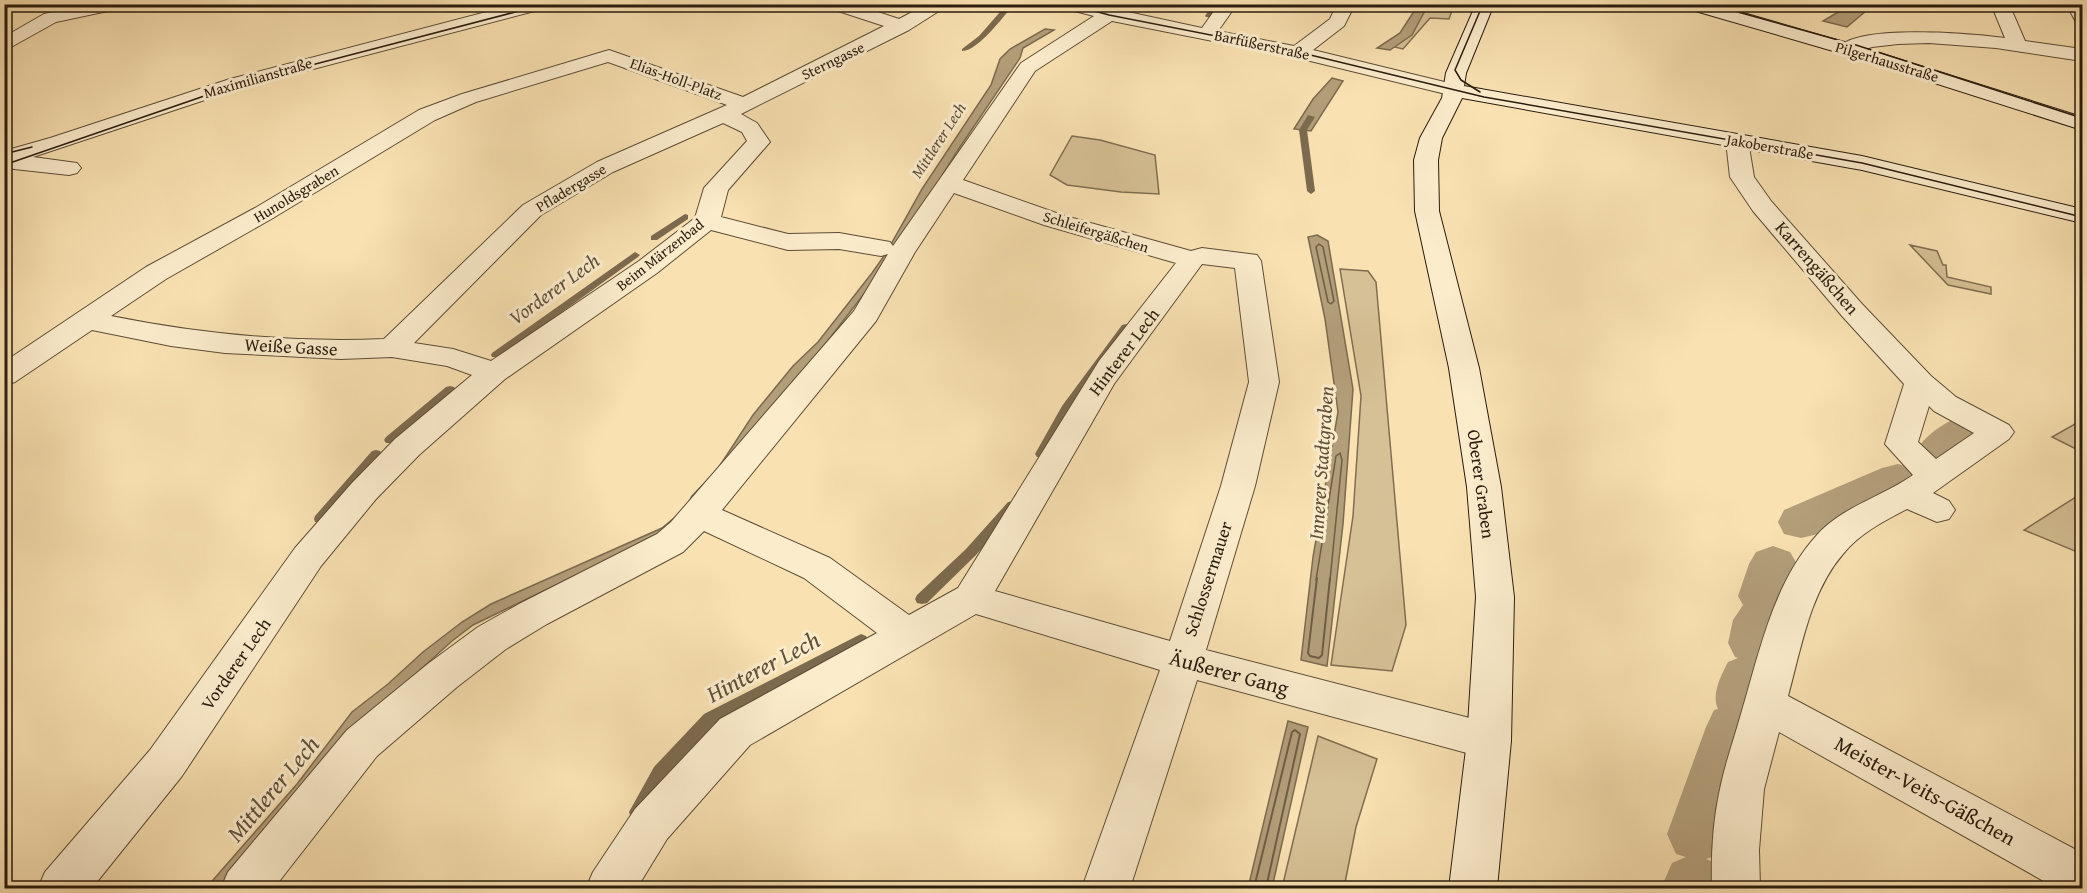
<svg xmlns="http://www.w3.org/2000/svg" width="2087" height="893" font-family="'Gentium Book Plus',serif">
<style>
.green{fill:#d6c095;stroke:#806e52;stroke-width:1.5}
.water{fill:#b39e7a;stroke:#7c6a4f;stroke-width:1.5}
.lines{fill:none;stroke-linecap:round;stroke-linejoin:round}
.shore-far1{stroke:#6e5d44;stroke-width:1.5}
.shore{stroke:#6e5d44;stroke-width:2}
.stream{fill:#7c6a4f;fill-rule:evenodd}
.canal{fill:#b39e7a;fill-rule:evenodd}
.street-casing{stroke:#5e4d37;stroke-width:2}
.secondary-casing{stroke:#2a1c0e;stroke-width:2}
.street{fill:#fbeccc;fill-rule:evenodd}
.secondary{fill:#fbeccc;fill-rule:evenodd}
.tram{stroke:#2a1c0e;stroke-width:1.5}
.labels{text-anchor:middle;stroke-width:6;stroke-linejoin:round;paint-order:stroke}
.far-street-label{font-size:15px;fill:#2a1c0e;stroke:#fbeccc}
.far-water-label{font-size:16px;font-style:italic;fill:#615039;stroke:#fbeccc}
.street-label{font-size:18px;fill:#2a1c0e;stroke:#fbeccc}
.water-label{font-size:20px;font-style:italic;fill:#615039;stroke:#fbeccc}
.near-street-label{font-size:21px;fill:#2a1c0e;stroke:#fbeccc}
.near-water-label{font-size:24px;font-style:italic;fill:#615039;stroke:#fbeccc}
</style>
<rect width="100%" height="100%" fill="#f9e1b1"/>
<filter id="stains"><feTurbulence type="fractalNoise" baseFrequency=".00333" numOctaves="4"/><feColorMatrix values="0 0 0 0 .2 0 0 0 0 .09 0 0 0 0 .02 0 0 0 .5 -.17"/></filter>
<radialGradient id="worn" r=".72"><stop offset=".6" stop-color="#630" stop-opacity="0"/><stop offset="1" stop-color="#630" stop-opacity=".3"/></radialGradient>
<g class="green">
<path d="M1418,5H1454L1449,19L1430,18L1403,49L1386,45L1405,33Z"/>
<path d="M1072,136L1100,140L1155,155L1159,194L1121,192L1067,185L1050,175Z"/>
<path d="M1910,245L1937,251L1943,265H1946L1947,277L1991,287V294L1948,285Z"/>
<path d="M1340,269L1368,271L1376,282L1406,625L1392,671L1331,665L1353,516L1361,396Z"/>
<path d="M2082,420V452L2052,437Z"/>
<path d="M2082,493V554L2024,530Z"/>
<path d="M1318,736L1377,759L1356,827L1344,888H1282Z"/>
</g>
<g class="water">
<path d="M1418,5H1428L1412,35L1390,50L1377,48L1400,33Z"/>
<path d="M1850,5H1873L1847,27L1823,21Z"/>
<path d="M1045,29L1054,30L1023,48L1020,58L956,153L894,255L752,439L674,528L473,625L452,641L366,719L231,888H206L297,784L352,712L388,684L423,652L462,622L491,604L662,528L685,509L692,496L717,470L753,415L793,366L818,342L872,273L886,253L922,189L991,85L1000,59L1010,49Z"/>
<path d="M1332,78L1343,81L1311,131L1294,129L1313,99Z"/>
<path d="M1317,235L1328,241L1353,389L1343,524L1327,666L1301,660L1313,557L1338,412L1325,319L1308,237Z"/>
<path d="M1288,721L1308,727L1272,888H1248Z"/>
</g>
<g class="lines">
<g class="shore-far1">
<path d="M1319,244L1323,247L1334,301L1331,304L1328,302L1316,247Z"/>
<path d="M1316,580L1336,456L1340,453L1342,460L1330,580"/>
</g>
<g class="shore">
<path d="M1317,578L1308,653L1310,656L1319,658L1322,655L1330,578"/>
<path d="M1254,888L1292,732L1295,730L1300,734L1266,888"/>
</g>
<g class="stream">
<path d="M1007,4H1014C1004,16 977,52 962,51V49L979,36Z"/>
<path d="M1213,4H1220L1210,17H1206L1205,16Z"/>
<path d="M1308,115L1315,117L1307,130L1315,191L1311,194L1307,191L1299,130Z"/>
<path d="M685,214L688,215V219L657,240H651V236Z"/>
<path d="M635,252L640,255L638,257L500,357H492L491,355L492,353Z"/>
<path d="M1126,324L1131,327L1071,410L1045,457H1037L1035,454L1062,406L1122,325Z"/>
<path d="M450,386L454,387L456,389L454,391L394,443H386L384,440L386,437L446,387Z"/>
<path d="M376,450L380,451L382,454L380,457L325,522H315L314,519L315,516L372,451Z"/>
<path d="M1013,501L1018,502L1019,505L1018,508L976,555L927,603L922,604L917,603L915,599L917,595L966,549L1008,502Z"/>
<path d="M861,634L866,636L868,640L866,644L714,724L666,777L643,817L637,819L631,817L629,812L654,767L704,714Z"/>
</g>
<g class="canal">
<path d="M1972,413L1987,417L1993,426C1984,441 1957,463 1939,462C1934,461 1929,459 1925,458L1918,448C1930,430 1952,418 1972,413Z"/>
<path d="M1898,464L1914,468L1920,479L1914,490L1818,534L1801,538L1784,534L1778,522L1784,510L1882,468Z"/>
<path d="M1773,546L1790,552L1797,564L1788,596L1779,610C1788,626 1781,642 1773,657L1763,661L1766,662C1777,683 1772,696 1761,717L1758,718L1762,727L1733,809L1735,813L1720,854L1706,859L1716,863L1726,884L1725,888H1661L1672,863L1686,857L1676,854L1667,834L1706,727L1714,710L1718,709C1711,694 1721,676 1728,662L1738,658L1735,657L1728,643L1733,620L1743,605L1738,596L1749,564L1756,552Z"/>
</g>
<defs>
<g id="street">
<path d="M88,4H124L122,8L56,22L4,51V37L44,14Z"/>
<path d="M517,4H548L546,8L244,87L33,157L77,163L81,168L77,173L69,175L14,169L4,165V151L50,138L230,79Z"/>
<path d="M827,4H854L899,19L927,4H950L909,30L741,114L757,123L770,142L728,190L721,217L788,234L839,233L890,242L893,246L1021,63L1094,16L1063,8L1061,4H1091L1202,28L1219,4H1237L1218,31L1294,46L1330,19L1337,4H1355L1344,26L1313,50L1461,86L1464,90L1461,94L1454,96L1298,58L1112,21L1035,71L963,180L1062,215L1191,251L1202,248L1257,255L1261,261L1279,382L1255,486L1206,650L1489,723L1504,728L1511,741L1504,754L1489,759L1197,680L1130,888H1082L1160,670L976,614L750,745L667,839L637,888H586L593,872L635,809L720,719L877,633L804,578L704,531L683,552L547,624L506,649L457,687L377,756L274,888H221L228,872L347,730L429,663L478,627L519,604L657,534L671,522L854,311L888,254L881,256L839,249L788,250L711,230L657,273L505,379L419,455L376,499L321,566L182,776L92,888H38L45,872L150,750L295,548L352,483L395,439L472,375L447,366L392,357L341,359L225,353L171,346L92,330L15,382L4,385V362L146,267L255,208L419,110L462,94L609,50L743,97L884,26L829,8ZM608,62L727,105L597,162L523,205L384,339C292,343 201,334 111,316L166,279L273,218L435,120L476,102ZM723,123L742,132L747,141L704,188L695,218L639,261L491,361L453,349L414,343L541,215L613,172ZM954,193L1044,225L1176,263L1099,361L958,588L909,615L830,558L722,510L876,321L915,252ZM1202,264L1235,268L1249,382L1221,486L1170,641L995,591L1114,384Z"/>
<path d="M1731,4H1749C1745,11 1740,12 1733,10Z"/>
<path d="M1991,4H2009L2025,41L2082,49V61L1996,48L1929,43L1898,44L1872,47L1847,55L1840,53L1837,49C1855,23 1975,34 2005,38Z"/>
<path d="M2066,4H2082V23L2076,22Z"/>
<path d="M1737,134L1745,136L1748,141L1754,177L1771,201L1862,304L1931,376L1956,397L2009,425L2014,432L2009,439L1933,493L1949,501L1955,510L1949,519L1937,522L1907,509C1884,521 1860,533 1843,554C1810,592 1801,649 1788,696L2082,853V888H2056L1779,732L1764,789L1759,850L1760,888H1712C1711,856 1713,820 1720,789C1725,764 1734,739 1741,714C1759,654 1773,583 1817,535C1843,506 1882,497 1913,475L1885,444L1904,384L1842,316L1753,211L1730,177L1726,141L1729,136ZM1929,406L1934,411L1974,433L1936,459L1918,442Z"/>
</g>
<g id="secondary">
<path d="M1476,4H1494L1466,73L1464,86L1862,156L2082,209V223L1862,170L1462,98L1442,138L1438,160L1439,211L1479,368L1501,487L1514,597L1511,741L1497,888H1449L1467,741L1476,597L1467,487L1449,368L1415,211L1414,160L1420,138L1442,98L1446,73Z"/>
<path d="M1683,4H1712L1854,45L2082,117V130L1840,53L1685,8Z"/>
</g>
</defs>
<use href="#street" class="street-casing"/>
<use href="#secondary" class="secondary-casing"/>
<use href="#street" class="street"/>
<use href="#secondary" class="secondary"/>
<g class="tram">
<path d="M1069,4L1109,15L1298,52L1484,97L1862,163L2082,217"/>
<path d="M1709,4L1856,45L2082,118"/>
<path d="M1480,92L1461,80L1455,70L1483,4"/>
<path d="M4,154L32,147"/>
<path d="M4,165L239,84L546,4"/>
</g>
</g>
<g class="labels">
<g class="far-street-label">
<text transform="translate(1262 45) rotate(12)" y="5">Barfüßerstraße</text>
<text transform="translate(833 61) rotate(-26)" y="5">Sterngasse</text>
<text transform="translate(1887 62) rotate(17)" y="5">Pilgerhausstraße</text>
<text transform="translate(258 78) rotate(-16)" y="5">Maximilianstraße</text>
<text transform="translate(676 79) rotate(20)" y="5">Elias-Holl-Platz</text>
<text transform="translate(1770 147) rotate(10)" y="5">Jakoberstraße</text>
<text transform="translate(571 188) rotate(-31)" y="5">Pfladergasse</text>
<text transform="translate(296 194) rotate(-31)" y="5">Hunoldsgraben</text>
<text transform="translate(1096 232) rotate(17)" y="5">Schleifergäßchen</text>
<text transform="translate(660 255) rotate(-38)" y="5">Beim Märzenbad</text>
</g>
<g class="far-water-label">
<text transform="translate(938 140) rotate(-57)" y="6">Mittlerer Lech</text>
</g>
<g class="street-label">
<text transform="translate(1817 268) rotate(49)" y="6">Karrengäßchen</text>
<text transform="translate(291 347) rotate(3)" y="6">Weiße Gasse</text>
<text transform="translate(1124 352) rotate(-53)" y="6">Hinterer Lech</text>
<text transform="translate(1481 484) rotate(82)" y="6">Oberer Graben</text>
<text transform="translate(1208 579) rotate(-72)" y="6">Schlossermauer</text>
<text transform="translate(236 664) rotate(-55)" y="6">Vorderer Lech</text>
</g>
<g class="water-label">
<text transform="translate(554 289) rotate(-36)" y="7">Vorderer Lech</text>
<text transform="translate(1321 463) rotate(-86)" y="7">Innerer Stadtgraben</text>
</g>
<g class="near-street-label">
<text transform="translate(1229 673) rotate(15)" y="7">Äußerer Gang</text>
<text transform="translate(1925 791) rotate(29)" y="7">Meister-Veits-Gäßchen</text>
</g>
<g class="near-water-label">
<text transform="translate(763 667) rotate(-28)" y="8">Hinterer Lech</text>
<text transform="translate(273 789) rotate(-50)" y="8">Mittlerer Lech</text>
</g>
</g>
<rect width="2087" height="893" fill="none" stroke="#f9e1b1" stroke-width="24"/>
<rect x="6" y="6" width="2075" height="881" fill="none" stroke="#2a1c0e" stroke-width="3"/>
<rect x="12" y="12" width="2063" height="869" fill="none" stroke="#2a1c0e" stroke-width="1.5"/>
<rect width="100%" height="100%" filter="url(#stains)"/>
<rect width="100%" height="100%" fill="url(#worn)"/>
</svg>
